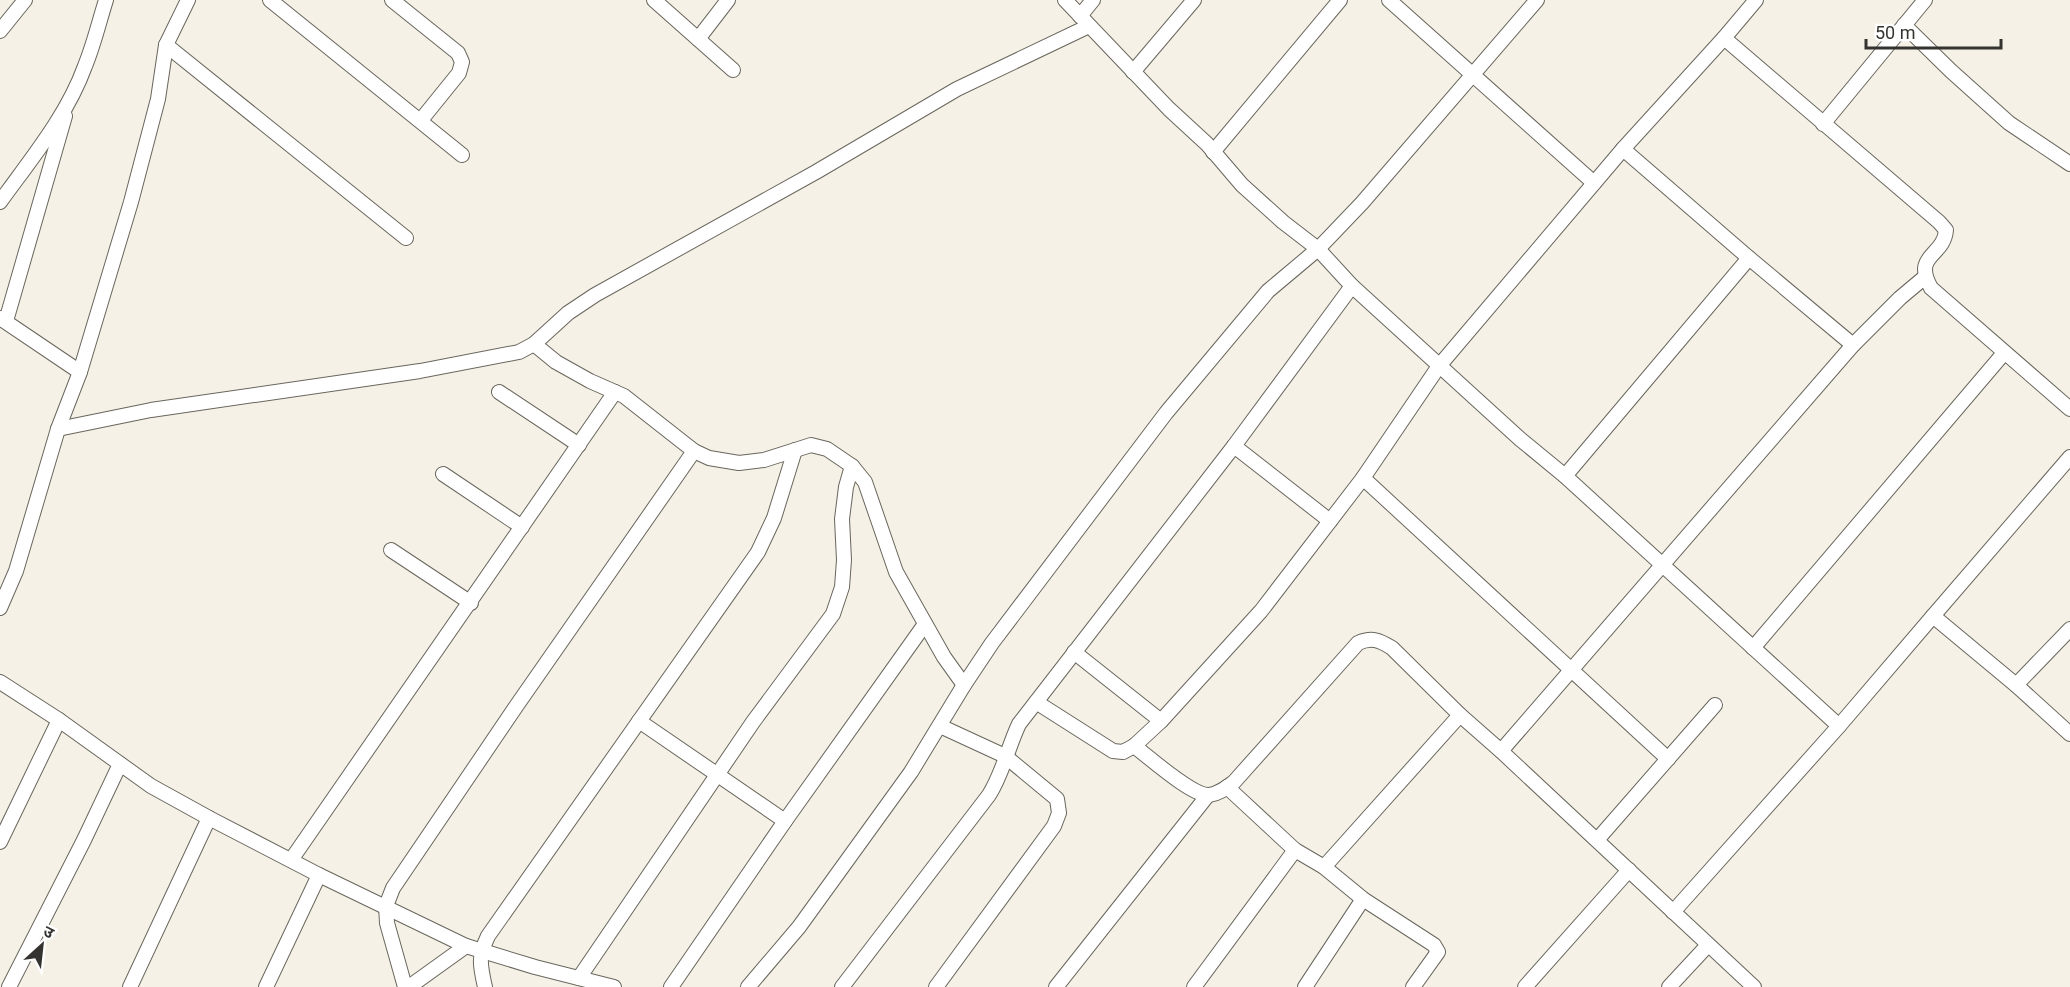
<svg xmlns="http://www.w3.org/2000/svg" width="2070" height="987" font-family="Roboto,'Noto Sans Devanagari',sans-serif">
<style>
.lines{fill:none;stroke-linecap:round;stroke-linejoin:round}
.street-casing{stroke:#69665d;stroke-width:16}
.street{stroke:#fff;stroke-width:14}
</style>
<rect width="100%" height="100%" fill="#f5f1e6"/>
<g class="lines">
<defs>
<g id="street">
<path d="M270,0L462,155"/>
<path d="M392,0L458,53L462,62L459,73L421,120"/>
<path d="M654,0L733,70"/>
<path d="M1065,0L1169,109L1207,144L1242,185L1283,222L1318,249L1352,286L1520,439L1565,476L1839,726"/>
<path d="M1389,0L1594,183"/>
<path d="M1080,16L1093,0"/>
<path d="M1904,25L1951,71L2009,123L2070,164"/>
<path d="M0,31L25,0"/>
<path d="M1724,38L1939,222L1946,230C1944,257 1912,254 1931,288L2070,409"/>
<path d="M698,39L728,0"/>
<path d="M166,45L406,238"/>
<path d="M1133,72L1194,0"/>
<path d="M1823,124L1925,0"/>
<path d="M1623,149L1749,258L1853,345"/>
<path d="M1213,152L1340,0"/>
<path d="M0,202C31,159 67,116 85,66C94,44 99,22 106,0"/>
<path d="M0,318L80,372"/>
<path d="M6,321L65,116"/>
<path d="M534,344L556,362L590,381L624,396L694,451L709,458L739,463L764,460L811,445L827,449L852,466L865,482L896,572L944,657L964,685"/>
<path d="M499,392L579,445"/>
<path d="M58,429L151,410L420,371L519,352L534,344L568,313L595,295L816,172L957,89L1089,26"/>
<path d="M1234,446L1330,521"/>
<path d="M443,474L522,527"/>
<path d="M1565,476L1749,258"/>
<path d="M1363,478L1668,759"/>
<path d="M391,550L471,603"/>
<path d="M0,608L16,571L58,429L80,372L131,202L158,99L166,45L188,0"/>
<path d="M1933,616L2070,457"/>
<path d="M1753,648L2004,353"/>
<path d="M1074,652L1161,721"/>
<path d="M0,682L59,720L151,786L209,818L319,875L466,946L535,967L614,987"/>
<path d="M2016,685L2070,629"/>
<path d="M1036,702L1113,751L1123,752L1134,746L1161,721L1261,611L1363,478L1439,366L1623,149L1724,38L1756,0"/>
<path d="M639,721L785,821"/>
<path d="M1134,746C1149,757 1192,796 1209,795C1219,794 1227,787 1234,782L1358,643C1372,637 1379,640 1392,648L1460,715"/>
<path d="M1227,787L1295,850L1324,867L1363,899L1434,945L1438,952L1413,987"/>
<path d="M1597,840L1715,705"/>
<path d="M0,842L59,720"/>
<path d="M291,860L615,392"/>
<path d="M1324,867L1460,715L1501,751"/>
<path d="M1673,912L1839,726L1933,616L2016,685L2070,734"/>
<path d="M579,978L753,722L833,614L842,587L844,560L842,519L846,487L852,466"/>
<path d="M9,987L84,840L120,764"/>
<path d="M130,987L209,818"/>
<path d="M266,987L319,875"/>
<path d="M405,987L387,923L386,906L393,888L517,705L694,451"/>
<path d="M409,987L466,946"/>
<path d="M485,987C480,965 478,957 488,936L758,552L774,518L795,450"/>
<path d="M671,987L785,821L925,624"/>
<path d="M748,987L799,927L911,772L964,685L992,643L1166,413L1268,291L1318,249L1362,203L1537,0"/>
<path d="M842,987L989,795C1003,773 1008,747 1019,724L1234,446L1352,286"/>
<path d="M936,987L1054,826L1059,813L1057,799L1005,756L940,726"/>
<path d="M1056,987L1208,795"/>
<path d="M1194,987L1295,850"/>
<path d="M1305,987L1363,899"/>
<path d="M1525,987L1629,870"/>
<path d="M1669,987L1708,945"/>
<path d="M1754,987L1501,751L1853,345L1900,298L1925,277"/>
</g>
</defs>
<use href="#street" class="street-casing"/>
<use href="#street" class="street"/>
</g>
<g transform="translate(42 945) rotate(27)" stroke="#ffffff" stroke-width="4.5" paint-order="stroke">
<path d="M0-4.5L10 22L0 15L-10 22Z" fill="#34332f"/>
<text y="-9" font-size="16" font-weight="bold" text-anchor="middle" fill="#34332f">उ</text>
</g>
<path d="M1866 39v9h135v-9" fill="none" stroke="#34332f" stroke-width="3"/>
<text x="1875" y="39" font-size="18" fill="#34332f" stroke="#ffffff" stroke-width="4.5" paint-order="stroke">50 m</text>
</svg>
